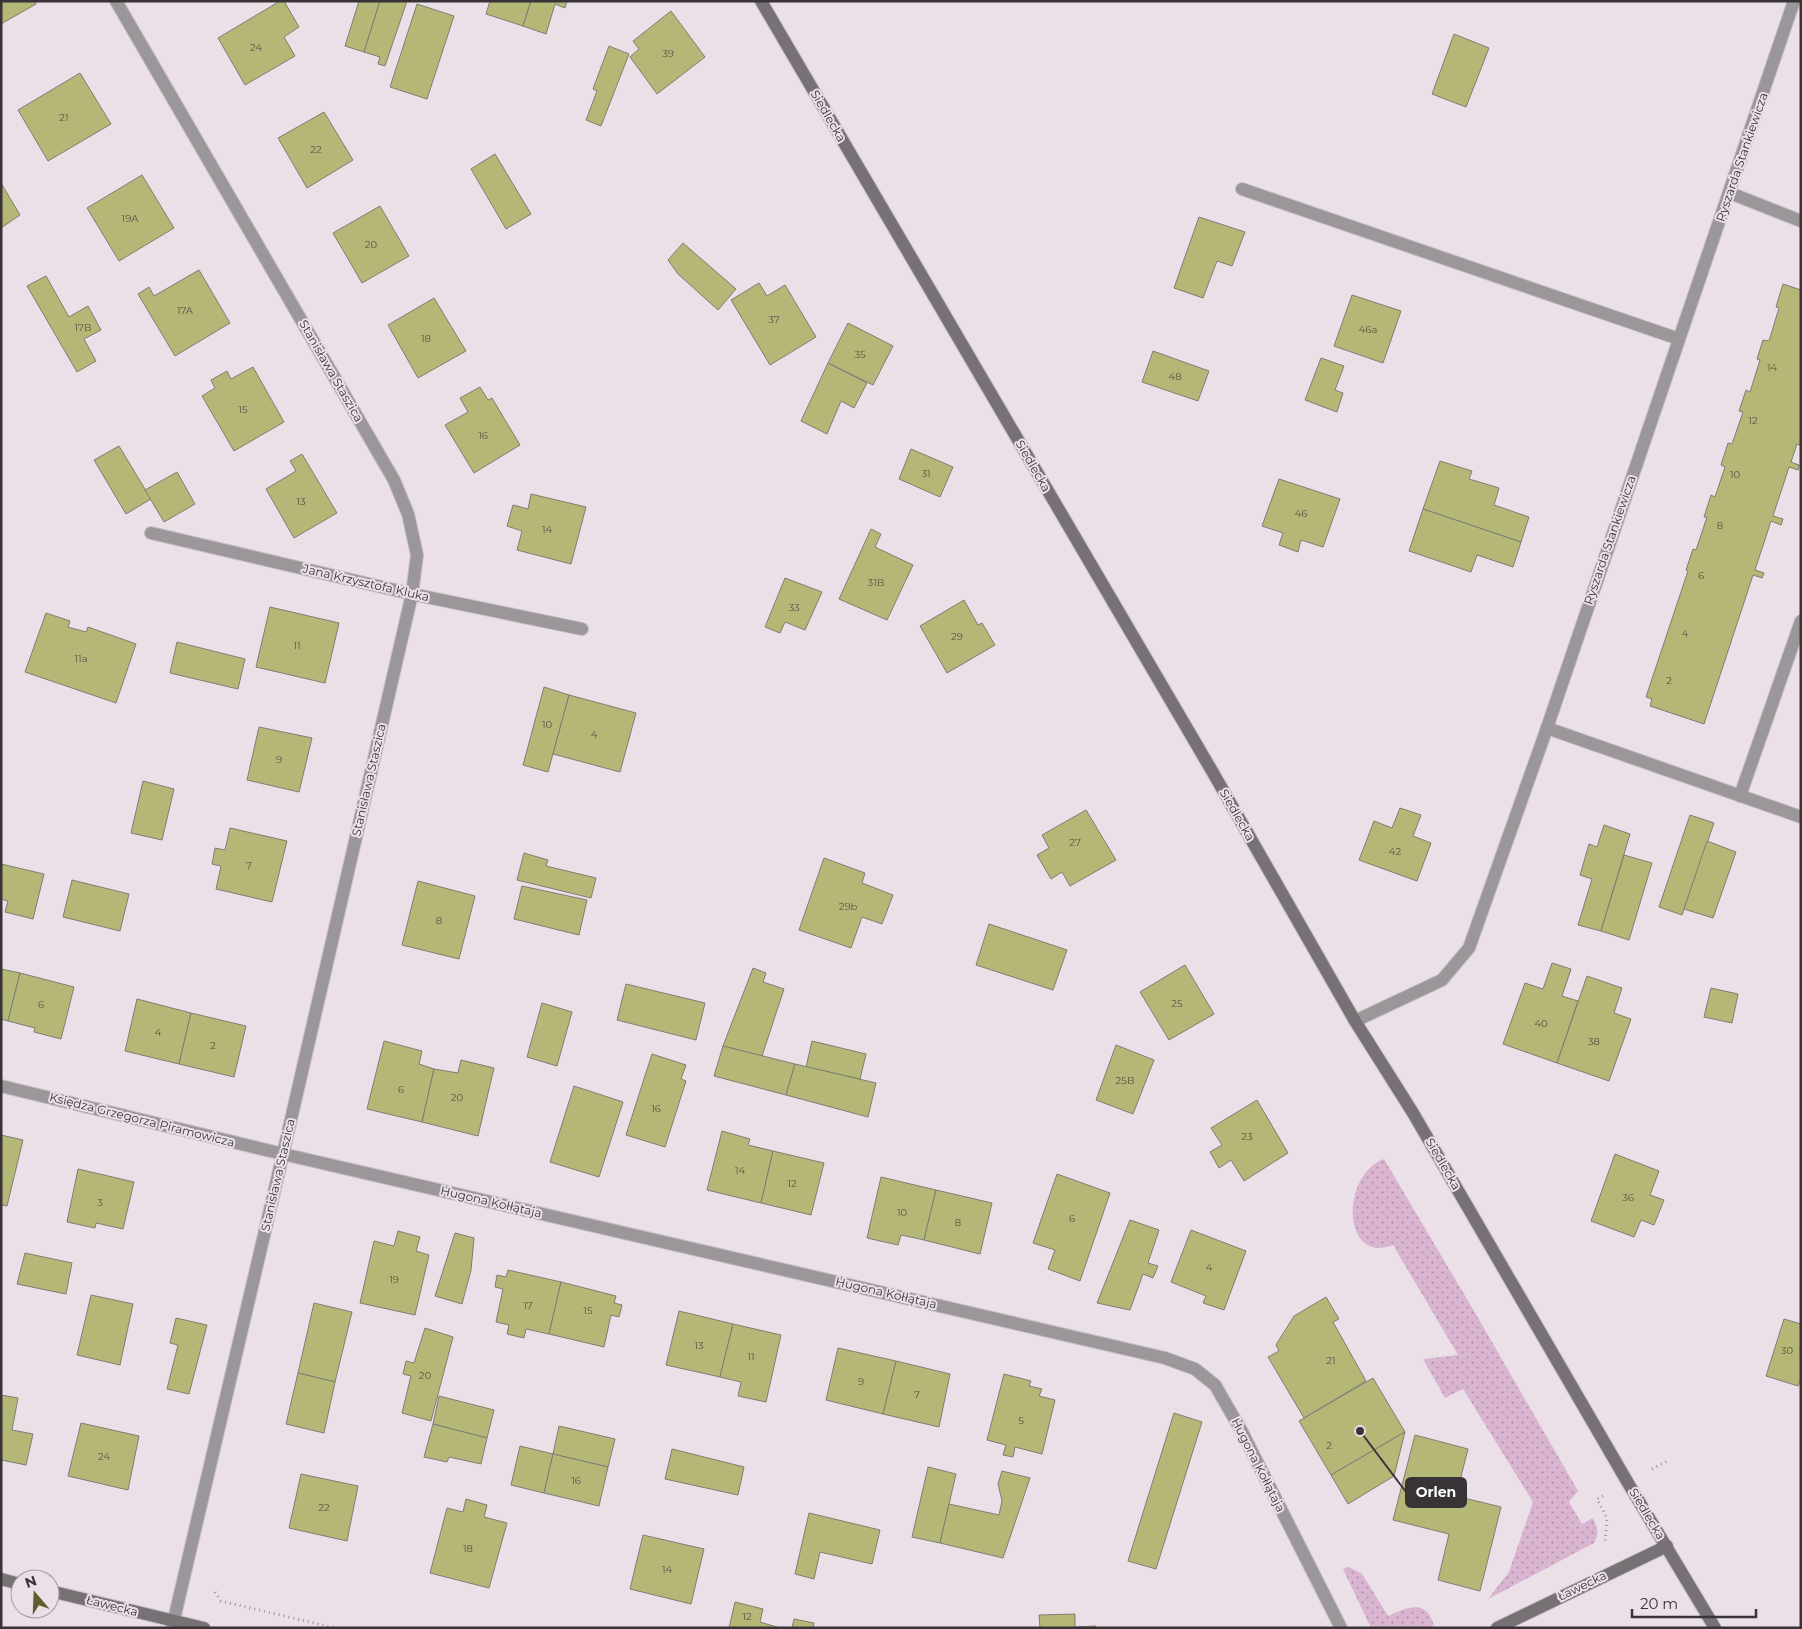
<svg xmlns="http://www.w3.org/2000/svg" width="1802" height="1629" font-family="Montserrat,sans-serif">
<style>
.grass{fill:url(#grass-dots)}
.building{fill:#b5b777;stroke:#7d7e73}
.lines{fill:none;stroke-linecap:round;stroke-linejoin:round}
.lane-casing{stroke:#c7bdc5;stroke-width:14}
.street-casing{stroke:#c7bdc5;stroke-width:14}
.secondary-casing{stroke:#c7bdc5;stroke-width:14}
.path{stroke:#9c939a;stroke-width:3;stroke-dasharray:1 4;stroke-linecap:butt}
.lane{stroke:#9b9699;stroke-width:12}
.street{stroke:#9b9699;stroke-width:12}
.secondary{stroke:#777176;stroke-width:12}
.labels{text-anchor:middle;stroke-width:4;stroke-linejoin:round;paint-order:stroke}
.number-label{font-size:10px;fill:#575447}
.street-label{font-size:12px;fill:#383337;stroke:#ebe0e8}
.leader{fill:none;stroke:#383337;stroke-width:2}
.callout-dot{fill:#383337;stroke:#ebe0e8;stroke-width:2}
.callout{fill:#383337;stroke:#383337;stroke-width:2}
.callout-label{font-size:14px;text-anchor:middle;font-weight:bold;fill:#fff}
</style>
<defs>
<pattern id="grass-dots" width="8" height="8" patternUnits="userSpaceOnUse" patternTransform="scale(1.25)"><rect width="8" height="8" fill="#d9b5d1"/><path d="M2 2h.1M6 6h.1" fill="none" stroke="#b194aa" stroke-width="1.8" stroke-linecap="round"/></pattern>
</defs>
<rect width="100%" height="100%" fill="#ebe0e8"/>
<g class="grass">
<path d="M1384,1159L1477,1316L1578,1491L1569,1502L1582,1524L1593,1518C1598,1528 1599,1534 1594,1543L1488,1599L1509,1572L1533,1502L1463,1389L1445,1398L1423,1359L1458,1355L1393,1245C1341,1265 1341,1174 1384,1159Z"/>
<path d="M1349,1567L1362,1574L1388,1616C1398,1612 1415,1602 1426,1611C1430,1614 1432,1621 1434,1625L1429,1628H1371L1343,1569Z"/>
</g>
<g class="building">
<path d="M1,1H35L36,4L1,24Z"/>
<path d="M280,1H284L299,27L284,37L295,56L245,85L218,38Z"/>
<path d="M359,1H380L364,52L345,46Z"/>
<path d="M380,1H407L385,66L378,64L380,57L364,52Z"/>
<path d="M490,1H531L523,26L486,14Z"/>
<path d="M531,1H567L565,8L555,4L546,34L523,26Z"/>
<path d="M417,4L454,16L427,99L390,87Z"/>
<path d="M671,11L705,57L657,94L630,57L639,49L633,41Z"/>
<path d="M1454,34L1489,48L1466,107L1432,94Z"/>
<path d="M609,46L629,54L601,126L586,120L597,91L593,89Z"/>
<path d="M80,73L111,124L48,161L18,110Z"/>
<path d="M324,112L353,160L307,188L278,138Z"/>
<path d="M495,154L531,214L506,229L471,169Z"/>
<path d="M142,175L174,228L119,261L87,208Z"/>
<path d="M1,183L20,215L1,228Z"/>
<path d="M380,206L409,256L362,283L333,233Z"/>
<path d="M1199,217L1245,232L1232,266L1217,261L1203,298L1174,288Z"/>
<path d="M683,243L736,289L718,310L678,274L668,260Z"/>
<path d="M199,270L230,323L175,356L138,294L149,287L154,296Z"/>
<path d="M46,276L69,317L88,306L101,330L84,339L96,361L77,372L27,286Z"/>
<path d="M759,283L767,296L785,285L816,337L770,365L731,300Z"/>
<path d="M1783,284L1801,290V441L1800,445L1797,444L1791,462L1799,465L1798,470L1789,467L1773,516L1783,519L1781,525L1771,521L1755,570L1764,573L1762,578L1753,575L1704,724L1650,706L1652,699L1646,697L1688,571L1686,570L1693,549L1696,550L1707,517H1704L1711,495L1715,497L1725,467L1721,465L1728,443L1732,444L1743,412L1739,411L1746,390L1750,392L1760,360L1757,359L1763,340L1769,341L1779,308L1776,307Z"/>
<path d="M1352,295L1401,311L1383,363L1334,346Z"/>
<path d="M434,298L466,351L418,378L388,325Z"/>
<path d="M848,323L893,346L873,385L828,363Z"/>
<path d="M1153,351L1209,371L1198,401L1142,382Z"/>
<path d="M1321,358L1344,366L1335,390L1343,393L1337,412L1305,400Z"/>
<path d="M828,363L867,383L854,408L841,401L827,434L801,421Z"/>
<path d="M253,367L284,422L234,451L202,396L215,388L211,380L227,371L231,379Z"/>
<path d="M480,387L488,400L492,398L520,445L474,473L445,425L468,412L460,398Z"/>
<path d="M119,446L151,499L126,514L94,460Z"/>
<path d="M911,449L953,467L940,497L899,479Z"/>
<path d="M302,454L337,513L294,538L266,489L296,471L290,461Z"/>
<path d="M1440,461L1472,471L1469,479L1499,488L1494,505L1529,517L1521,542L1423,509Z"/>
<path d="M177,472L195,504L164,522L145,490Z"/>
<path d="M1279,479L1340,499L1323,547L1301,540L1298,552L1279,545L1283,533L1262,526Z"/>
<path d="M531,494L586,507L571,564L517,550L522,531L507,526L513,505L528,509Z"/>
<path d="M1423,509L1521,542L1513,567L1477,555L1471,572L1409,551Z"/>
<path d="M871,529L881,534L875,547L913,565L887,620L839,599Z"/>
<path d="M785,578L822,592L805,630L785,622L780,633L765,627Z"/>
<path d="M964,600L978,625L982,623L995,645L947,673L920,626Z"/>
<path d="M270,607L339,623L325,683L256,667Z"/>
<path d="M46,613L70,621L68,627L86,632L88,627L136,644L116,703L25,672Z"/>
<path d="M177,642L245,659L238,689L170,673Z"/>
<path d="M544,687L569,695L548,772L523,765Z"/>
<path d="M569,695L636,713L620,772L553,754Z"/>
<path d="M259,727L312,738L299,792L247,780Z"/>
<path d="M143,781L174,789L162,840L131,833Z"/>
<path d="M1400,808L1421,815L1413,836L1431,843L1417,881L1359,860L1374,821L1392,828Z"/>
<path d="M1086,810L1116,860L1070,886L1062,872L1051,879L1037,855L1049,848L1042,835Z"/>
<path d="M1690,815L1714,823L1682,915L1659,907Z"/>
<path d="M1604,825L1630,834L1601,931L1578,925L1592,879L1580,875L1589,844L1597,847Z"/>
<path d="M230,828L287,841L272,902L216,889L221,866L212,864L215,848L225,850Z"/>
<path d="M1707,841L1736,852L1713,918L1684,909Z"/>
<path d="M524,853L548,860L546,866L596,878L591,898L517,880Z"/>
<path d="M1624,855L1652,863L1629,940L1601,931Z"/>
<path d="M824,858L865,873L862,883L893,895L882,924L862,917L851,948L799,930Z"/>
<path d="M1,864L44,874L33,919L5,912L8,901L1,899Z"/>
<path d="M72,880L129,894L120,931L63,917Z"/>
<path d="M418,881L475,896L459,959L402,945Z"/>
<path d="M522,886L587,900L579,935L514,919Z"/>
<path d="M989,924L1067,950L1053,990L976,965Z"/>
<path d="M1552,963L1571,969L1562,996L1578,1001L1557,1063L1503,1044L1525,983L1543,989Z"/>
<path d="M1185,965L1214,1014L1169,1040L1140,992Z"/>
<path d="M753,968L766,973L763,982L784,989L762,1056L723,1046Z"/>
<path d="M1,969L20,973L8,1021L1,1019Z"/>
<path d="M20,973L74,987L61,1039L34,1032L35,1028L8,1021Z"/>
<path d="M1587,976L1622,988L1614,1013L1631,1019L1609,1081L1557,1063Z"/>
<path d="M626,984L705,1003L696,1040L617,1020Z"/>
<path d="M1711,988L1738,994L1732,1023L1704,1017Z"/>
<path d="M137,999L191,1013L179,1064L125,1051Z"/>
<path d="M542,1003L572,1012L557,1066L527,1057Z"/>
<path d="M191,1013L246,1026L234,1077L179,1064Z"/>
<path d="M384,1041L422,1051L419,1064L434,1069L422,1122L367,1109Z"/>
<path d="M812,1041L866,1054L860,1079L806,1067Z"/>
<path d="M1116,1045L1154,1060L1133,1114L1096,1100Z"/>
<path d="M723,1046L795,1064L786,1095L714,1076Z"/>
<path d="M652,1054L686,1065L681,1079L686,1081L665,1147L626,1135Z"/>
<path d="M461,1060L494,1068L478,1136L422,1122L434,1069L458,1073Z"/>
<path d="M795,1064L876,1083L868,1117L786,1095Z"/>
<path d="M574,1086L623,1102L599,1177L550,1162Z"/>
<path d="M1257,1100L1288,1153L1244,1181L1231,1160L1219,1168L1210,1152L1222,1145L1211,1128Z"/>
<path d="M722,1131L750,1139L748,1145L773,1151L761,1203L707,1190Z"/>
<path d="M1,1135L23,1140L7,1206L1,1205Z"/>
<path d="M773,1151L824,1163L811,1215L761,1203Z"/>
<path d="M1615,1154L1659,1171L1650,1195L1664,1200L1654,1225L1641,1220L1634,1237L1591,1221Z"/>
<path d="M78,1169L134,1182L123,1229L96,1223L95,1228L67,1222Z"/>
<path d="M1057,1174L1110,1193L1080,1281L1048,1269L1055,1250L1033,1243Z"/>
<path d="M881,1177L936,1190L924,1240L901,1235L898,1245L867,1238Z"/>
<path d="M936,1190L992,1203L980,1254L924,1240Z"/>
<path d="M1130,1220L1159,1230L1148,1263L1158,1266L1153,1278L1143,1274L1130,1310L1097,1303Z"/>
<path d="M1191,1230L1246,1251L1224,1310L1203,1303L1206,1296L1171,1282Z"/>
<path d="M398,1231L420,1237L416,1251L429,1255L415,1315L360,1303L374,1241L394,1246Z"/>
<path d="M455,1233L474,1238L471,1270L462,1304L435,1296Z"/>
<path d="M25,1253L72,1263L66,1294L17,1284Z"/>
<path d="M508,1270L561,1282L549,1334L526,1329L524,1338L507,1334L509,1325L496,1322L503,1289L495,1287L497,1275L506,1277Z"/>
<path d="M561,1282L616,1296L614,1303L622,1305L619,1317L611,1315L604,1347L549,1334Z"/>
<path d="M91,1295L133,1304L120,1365L77,1355Z"/>
<path d="M1326,1297L1339,1319L1333,1322L1366,1381L1304,1418L1268,1357L1279,1351L1276,1345L1294,1316Z"/>
<path d="M314,1303L352,1312L335,1382L298,1373Z"/>
<path d="M679,1311L733,1324L720,1377L666,1365Z"/>
<path d="M176,1318L207,1325L189,1394L167,1389L178,1345L170,1343Z"/>
<path d="M1784,1319L1801,1324V1378L1798,1386L1766,1376Z"/>
<path d="M733,1324L781,1335L766,1402L738,1396L741,1382L720,1377Z"/>
<path d="M425,1328L453,1337L431,1421L402,1413L411,1376L403,1374L406,1361L414,1363Z"/>
<path d="M838,1348L896,1361L883,1414L826,1400Z"/>
<path d="M896,1361L950,1374L939,1427L883,1414Z"/>
<path d="M298,1373L335,1382L324,1433L286,1424Z"/>
<path d="M1004,1374L1031,1381L1029,1386L1042,1389L1039,1396L1055,1400L1042,1454L1015,1447L1013,1457L1003,1455L1006,1445L987,1440Z"/>
<path d="M1373,1378L1405,1432L1331,1475L1299,1421Z"/>
<path d="M1,1395L18,1398L12,1430L33,1434L26,1465L1,1460Z"/>
<path d="M439,1396L494,1410L487,1438L433,1424Z"/>
<path d="M1174,1413L1202,1422L1156,1569L1128,1561Z"/>
<path d="M81,1423L139,1436L128,1490L68,1476Z"/>
<path d="M433,1424L487,1438L481,1464L449,1457L447,1462L424,1457Z"/>
<path d="M559,1426L615,1439L608,1467L553,1454Z"/>
<path d="M1405,1432L1394,1476L1348,1504L1331,1475Z"/>
<path d="M1415,1435L1468,1449L1456,1496L1501,1507L1480,1591L1438,1580L1449,1534L1393,1520Z"/>
<path d="M520,1446L553,1454L544,1493L511,1485Z"/>
<path d="M672,1449L744,1467L738,1495L665,1479Z"/>
<path d="M553,1454L608,1467L599,1506L544,1493Z"/>
<path d="M928,1467L956,1474L940,1543L912,1537Z"/>
<path d="M1002,1471L1030,1478L1003,1558L940,1543L949,1504L999,1515L1002,1501L998,1484Z"/>
<path d="M301,1474L358,1486L347,1541L289,1528Z"/>
<path d="M466,1499L487,1505L484,1517L507,1523L489,1588L430,1573L447,1508L463,1512Z"/>
<path d="M809,1513L880,1530L872,1564L820,1552L814,1579L795,1574Z"/>
<path d="M643,1535L704,1549L691,1604L630,1589Z"/>
<path d="M735,1602L763,1609L760,1622L780,1628H729Z"/>
<path d="M1075,1614V1627L1096,1626V1628H1040L1039,1615Z"/>
<path d="M794,1619L814,1623L813,1628H792Z"/>
</g>
<g class="lines">
<defs>
<g id="lane">
<path d="M1242,189L1679,339"/>
<path d="M1730,193L1801,221"/>
<path d="M1547,728L1801,817"/>
<path d="M1740,796L1801,621"/>
</g>
<g id="street">
<path d="M116,1L394,480L408,514L417,555L412,594L283,1154L172,1628"/>
<path d="M151,533L412,594L582,629"/>
<path d="M1355,1021L1442,980L1469,948L1547,728L1794,1"/>
<path d="M1,1086L283,1154L1165,1358L1195,1369L1215,1385L1241,1430L1341,1628"/>
</g>
<g id="secondary">
<path d="M761,1L1212,771L1355,1021L1413,1113L1628,1483L1715,1628"/>
<path d="M1,1579L20,1584"/>
<path d="M50,1591L204,1628"/>
<path d="M1497,1628L1667,1546"/>
</g>
</defs>
<use href="#lane" class="lane-casing"/>
<use href="#street" class="street-casing"/>
<use href="#secondary" class="secondary-casing"/>
<g class="path">
<path d="M1652,1469L1667,1461"/>
<path d="M1603,1496L1597,1499L1607,1518L1605,1542L1603,1543"/>
<path d="M215,1592L221,1601L335,1628"/>
</g>
<use href="#lane" class="lane"/>
<use href="#street" class="street"/>
<use href="#secondary" class="secondary"/>
</g>
<g class="labels">
<g class="number-label">
<text x="256" y="51">24</text>
<text x="668" y="57">39</text>
<text x="64" y="121">21</text>
<text x="316" y="153">22</text>
<text x="130" y="222">19A</text>
<text x="371" y="248">20</text>
<text x="185" y="314">17A</text>
<text x="774" y="323">37</text>
<text x="83" y="331">17B</text>
<text x="1368" y="333">46a</text>
<text x="426" y="342">18</text>
<text x="860" y="358">35</text>
<text x="1772" y="371">14</text>
<text x="1175" y="380">48</text>
<text x="243" y="413">15</text>
<text x="1753" y="424">12</text>
<text x="483" y="439">16</text>
<text x="926" y="477">31</text>
<text x="1735" y="478">10</text>
<text x="301" y="505">13</text>
<text x="1301" y="517">46</text>
<text x="1720" y="529">8</text>
<text x="547" y="533">14</text>
<text x="1701" y="579">6</text>
<text x="876" y="586">31B</text>
<text x="794" y="611">33</text>
<text x="1685" y="637">4</text>
<text x="957" y="640">29</text>
<text x="297" y="649">11</text>
<text x="81" y="662">11a</text>
<text x="1669" y="684">2</text>
<text x="547" y="728">10</text>
<text x="594" y="738">4</text>
<text x="279" y="763">9</text>
<text x="1075" y="846">27</text>
<text x="1395" y="855">42</text>
<text x="249" y="869">7</text>
<text x="848" y="910">29b</text>
<text x="439" y="924">8</text>
<text x="1177" y="1007">25</text>
<text x="41" y="1008">6</text>
<text x="1541" y="1027">40</text>
<text x="158" y="1036">4</text>
<text x="1594" y="1045">38</text>
<text x="213" y="1049">2</text>
<text x="1125" y="1084">25B</text>
<text x="401" y="1093">6</text>
<text x="457" y="1101">20</text>
<text x="656" y="1112">16</text>
<text x="1247" y="1140">23</text>
<text x="740" y="1174">14</text>
<text x="792" y="1187">12</text>
<text x="1628" y="1201">36</text>
<text x="100" y="1206">3</text>
<text x="902" y="1216">10</text>
<text x="1072" y="1222">6</text>
<text x="958" y="1226">8</text>
<text x="1209" y="1271">4</text>
<text x="394" y="1283">19</text>
<text x="528" y="1309">17</text>
<text x="588" y="1314">15</text>
<text x="699" y="1349">13</text>
<text x="1787" y="1354">30</text>
<text x="751" y="1360">11</text>
<text x="1331" y="1364">21</text>
<text x="425" y="1379">20</text>
<text x="861" y="1385">9</text>
<text x="917" y="1398">7</text>
<text x="1021" y="1424">5</text>
<text x="1329" y="1449">2</text>
<text x="104" y="1460">24</text>
<text x="576" y="1484">16</text>
<text x="324" y="1511">22</text>
<text x="468" y="1552">18</text>
<text x="667" y="1573">14</text>
<text x="747" y="1620">12</text>
</g>
<g class="street-label">
<text transform="translate(828 116) rotate(60)" y="4">Siedlecka</text>
<text transform="translate(1742 157) rotate(-71)" y="4">Ryszarda Stankiewicza</text>
<text transform="translate(331 371) rotate(60)" y="4">Stanisława Staszica</text>
<text transform="translate(1033 466) rotate(60)" y="4">Siedlecka</text>
<text transform="translate(1610 540) rotate(-71)" y="4">Ryszarda Stankiewicza</text>
<text transform="translate(366 583) rotate(13)" y="4">Jana Krzysztofa Kluka</text>
<text transform="translate(369 780) rotate(-77)" y="4">Stanisława Staszica</text>
<text transform="translate(1237 815) rotate(60)" y="4">Siedlecka</text>
<text transform="translate(142 1120) rotate(14)" y="4">Księdza Grzegorza Piramowicza</text>
<text transform="translate(1443 1164) rotate(60)" y="4">Siedlecka</text>
<text transform="translate(278 1175) rotate(-77)" y="4">Stanisława Staszica</text>
<text transform="translate(491 1202) rotate(13)" y="4">Hugona Kołłątaja</text>
<text transform="translate(886 1293) rotate(13)" y="4">Hugona Kołłątaja</text>
<text transform="translate(1258 1465) rotate(63)" y="4">Hugona Kołłątaja</text>
<text transform="translate(1647 1514) rotate(59)" y="4">Siedlecka</text>
<text transform="translate(1582 1586) rotate(-26)" y="4">Ławecka</text>
<text transform="translate(112 1606) rotate(14)" y="4">Ławecka</text>
</g>
</g>
<path class="leader" d="M1360 1431L1406 1492"/>
<circle class="callout-dot" cx="1360" cy="1431" r="5"/>
<rect class="callout" x="1406" y="1478" width="60" height="29" rx="5"/>
<g class="callout-label">
<text x="1436" y="1497">Orlen</text>
</g>
<rect width="1802" height="1629" fill="none" stroke="#383337" stroke-width="5"/>
<g transform="translate(35 1594) rotate(341)"><circle r="24" fill="#ebe0e8" stroke="#a39ba1"/>
<path d="M0-4L9 19L0 12L-9 19Z" fill="#5e5f2c"/>
<text y="-8" font-size="14" font-weight="bold" text-anchor="middle" fill="#383337">N</text>
</g>
<path d="M1632 1609v8h124v-8" fill="none" stroke="#383337" stroke-width="2.5"/>
<text x="1640" y="1609" font-size="15" fill="#383337" stroke="#ebe0e8" stroke-width="4" paint-order="stroke">20 m</text>
</svg>
